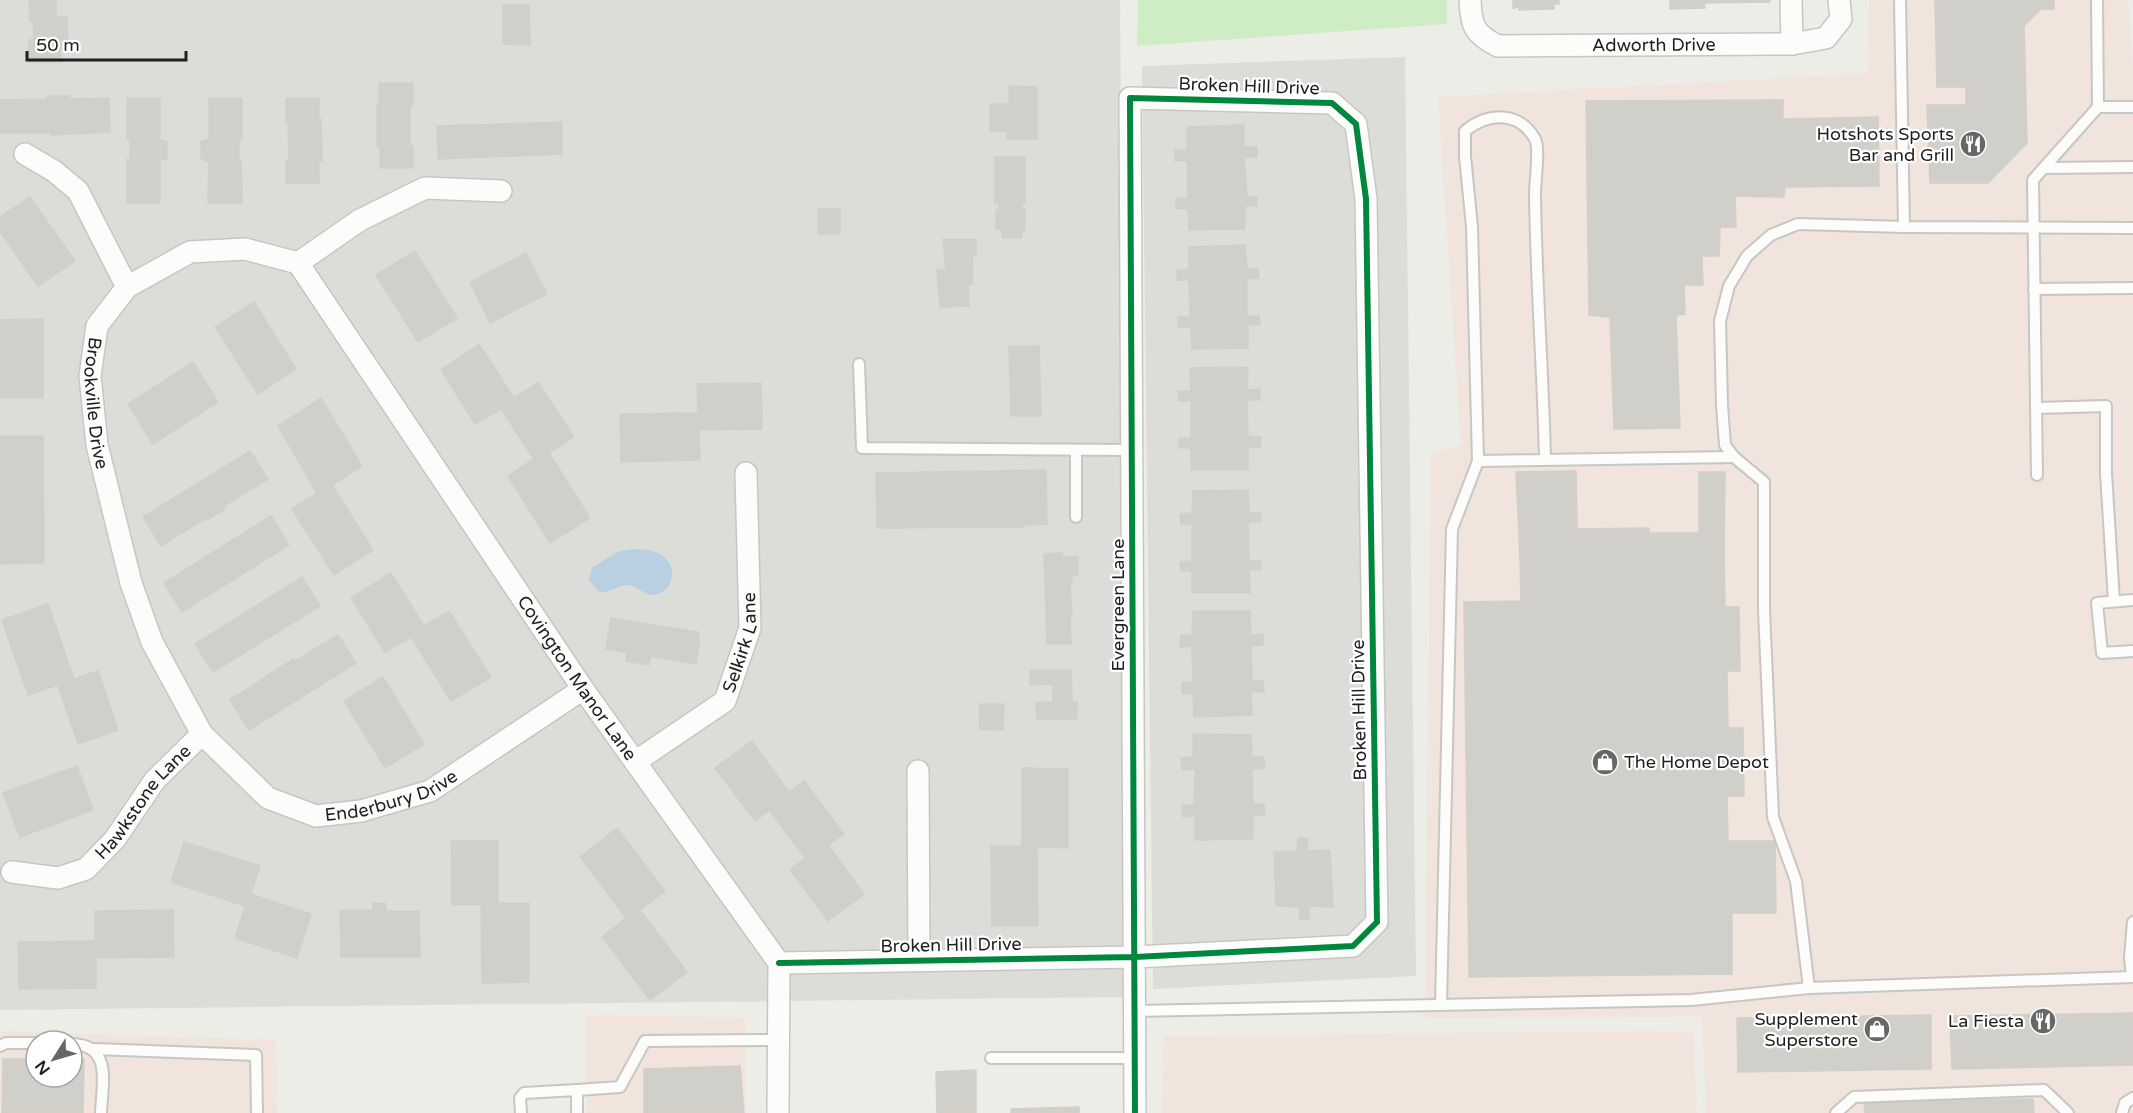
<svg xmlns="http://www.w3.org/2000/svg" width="2133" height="1113" font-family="'Varela Round',sans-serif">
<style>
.residential{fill:#dcdcd9}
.commercial{fill:#f0e4dc;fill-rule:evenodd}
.grass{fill:#cfedc4}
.water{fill:#b9cfe2}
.building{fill:#d0cfca;stroke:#d1cfc8;stroke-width:1.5}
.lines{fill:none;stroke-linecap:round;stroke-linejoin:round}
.lane-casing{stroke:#c6c6c3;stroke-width:14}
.street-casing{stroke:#c6c6c3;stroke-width:24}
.lane{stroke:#fcfcfb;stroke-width:10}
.street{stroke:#fcfcfb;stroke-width:21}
.cycleway-casing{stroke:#fff;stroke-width:10}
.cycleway{stroke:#00873e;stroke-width:6}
.labels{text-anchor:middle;stroke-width:4.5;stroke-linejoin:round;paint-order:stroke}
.street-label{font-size:18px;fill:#1f1f1f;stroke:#fff}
.poi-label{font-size:18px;fill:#1f1f1f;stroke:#fff;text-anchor:end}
</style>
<rect width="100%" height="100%" fill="#edede7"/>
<g class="residential">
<path d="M0,0H1120L1128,997L0,1010Z"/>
<path d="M1405,57L1416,976L1153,989L1142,66Z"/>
</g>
<g class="commercial">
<path d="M1869,0H2128L2133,67V1113H1706L1702,1017L1425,1018L1431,454L1461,445L1438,97L1868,73Z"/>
<path d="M585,1015L745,1018V1113H587Z"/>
<path d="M0,1031L276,1040L277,1113H0ZM36,1041H72V1077H36Z"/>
<path d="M1693,1031L1697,1113H1162L1164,1036Z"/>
</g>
<path class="grass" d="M1138,0H1447V24L1137,46Z"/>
<path class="water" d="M633,549C643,549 656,550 664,557C678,568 673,593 654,595C643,595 638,586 628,585C616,585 610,595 598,591L589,580L592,568L617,552Z"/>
<g class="building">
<path d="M29,0H56V17H67L68,49H61V62H29V40L34,39L33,20L30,21Z"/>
<path d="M1513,0H1559V4H1554V9L1519,10V7L1513,8Z"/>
<path d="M1670,0H1770V2L1704,3L1705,8L1670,9Z"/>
<path d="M1935,0H2054V9H2041L2024,26L2027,143L1988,183H1930L1927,105H1966V87H1937Z"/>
<path d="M503,5H529L530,45L503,44Z"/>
<path d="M379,83H413V105H410V146H413V168H380V147H377V104H379Z"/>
<path d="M1009,86L1037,87V139H1007V131H990V104H1009Z"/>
<path d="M48,96H70V99L109,98L110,132L51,135V133H0V100L47,99Z"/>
<path d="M127,98H160V140L167,142V159L160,160V203H127V159H130V140H127Z"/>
<path d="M209,98H242V140H239V161H241L242,203H208L209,161L201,159V141L209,139Z"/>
<path d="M286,98H319V119H321L322,161H319V183H286V161H289L288,121H286Z"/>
<path d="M1783,100V119L1878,117L1879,186L1785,187L1784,197L1735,196L1736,227H1720L1719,256H1702L1703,285H1684L1685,314L1676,315L1680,428L1614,429L1610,317L1589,315L1586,101Z"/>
<path d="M562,122V154L438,159L437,126Z"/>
<path d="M1244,125V147H1257V157H1244L1247,197H1257V206H1245V229L1189,230L1188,209H1176V198H1188L1187,161H1175V150H1187V127Z"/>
<path d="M995,157H1025V204H1022V209H1025V230H1022V238H1002V230L996,229V210H1000L999,204H995Z"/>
<path d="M30,197L75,261L38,286L0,232V217Z"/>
<rect x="818" y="209" width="22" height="25"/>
<path d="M943,239H976V255H973L972,285H968L969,306L940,307L937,270L946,269Z"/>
<path d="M1245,245L1247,269H1258L1259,278L1247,279V316H1259L1260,325H1248V348L1192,349L1191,327H1178V317H1190L1189,280H1177V271L1189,269V247Z"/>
<path d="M415,251L457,318L418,342L376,275Z"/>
<path d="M526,253L547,294L490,323L470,282Z"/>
<path d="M254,302L296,369L258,394L215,327Z"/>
<path d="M43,319V398H0V320Z"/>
<path d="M479,344L514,398L538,382L574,437L549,453L590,518L550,543L508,476L534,459L501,409L475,424L441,370Z"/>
<path d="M1009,346H1039L1041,416H1011Z"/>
<path d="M193,362L218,402L153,444L128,404Z"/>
<path d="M1248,367L1247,390L1260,389V400H1247L1248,436L1261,437L1260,447H1248V470H1191V448H1179V438H1191V401H1179L1178,391H1191L1190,368Z"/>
<path d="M761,383L762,429L699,430L700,460L621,462L620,414L698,413L697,384Z"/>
<path d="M321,398L362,466L332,485L373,550L334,575L292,509L317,493L278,426Z"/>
<path d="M0,436H43L44,563L0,564Z"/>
<path d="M250,451L268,479L224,506L225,509L207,520L206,518L161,546L143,517Z"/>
<path d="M1046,470L1047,524L1024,525V527L877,528L876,473Z"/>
<path d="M1576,471L1577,529L1649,528L1648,555L1520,557L1516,472Z"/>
<path d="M1699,472H1725L1724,555H1648V533H1699Z"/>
<path d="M1248,490L1249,513H1261V522H1248L1249,561H1261V570H1249L1250,593H1192V571H1181L1180,562L1192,561V524H1181L1180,514L1192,513L1193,491Z"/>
<path d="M271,516L289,545L182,612L164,583Z"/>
<path d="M1062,553V557H1078V575L1072,576V581L1070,582L1072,616H1070L1071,644H1047L1044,554Z"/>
<path d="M1724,555L1725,607H1739L1740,671H1727L1728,728H1743L1744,796H1727L1728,841H1775L1776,913H1732V974L1469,977L1464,602L1521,601L1520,557Z"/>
<path d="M391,573L424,626L449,611L491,677L451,701L411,637L385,652L351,598Z"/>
<path d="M302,577L320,606L213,672L195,644Z"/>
<path d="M48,604L74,679L98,671L118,730L78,744L58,685L28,695L2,620Z"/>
<path d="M1193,611H1250L1251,635L1263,634V645L1251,646L1252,681H1263L1264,692H1251L1252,715L1194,717L1193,694H1182V682H1193L1192,646L1180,647L1181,635H1192Z"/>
<path d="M611,618L699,632L698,639L700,640L696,664L651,656L649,665L626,661L627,653L606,649Z"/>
<path d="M338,635L356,663L249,730L230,700L293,659L295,661Z"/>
<path d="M1030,670H1071L1072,702H1077V719H1037L1036,702H1053V684L1030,685Z"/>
<path d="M383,677L424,744L385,768L344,701Z"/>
<path d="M980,704H1004L1003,730L979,729Z"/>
<path d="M1193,734L1251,735L1252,757H1263L1265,768L1252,769L1253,804H1264L1265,815L1253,816V839L1195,840V816L1183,817L1182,806L1194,805L1195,769L1182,770L1181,758L1193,757Z"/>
<path d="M752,741L789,792L804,781L844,834L828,845L864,894L828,921L790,870L805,858L769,810L755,821L715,768Z"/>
<path d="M77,766L93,810L20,837L3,793Z"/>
<path d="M1022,768L1068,769V848L1037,847L1038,926H992L991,846H1022Z"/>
<path d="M617,828L665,891L640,910L687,972L650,1000L602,937L626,918L580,857Z"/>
<path d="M1298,838H1308L1307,851L1330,850L1333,907L1309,906V920L1299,919L1300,907L1276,906L1274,852L1297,851Z"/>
<path d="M451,841H498V903H529V982L482,983L481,905H452Z"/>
<path d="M184,842L260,866L251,894L311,914L297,958L235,938L245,906L171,882Z"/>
<path d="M373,903H385L386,911H419L420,957H341L340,910H373Z"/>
<path d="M173,910L174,957L96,958V988L19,989L18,942L95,941V911Z"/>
<path d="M2133,1013V1065L1952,1069L1950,1016Z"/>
<path d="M1931,1015V1069L1738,1072L1737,1018Z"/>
<path d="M3,1059H36V1077H72V1059H84L83,1113H2Z"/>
<path d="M740,1066L744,1113H644V1069Z"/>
<path d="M976,1070V1113H937L936,1072Z"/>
<path d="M2033,1099L2034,1113H1865L1864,1102Z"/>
<path d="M1079,1107V1113H1011V1109Z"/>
</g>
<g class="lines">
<defs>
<g id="lane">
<path d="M1900,0L1904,227"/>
<path d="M2098,107H2133"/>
<path d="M2044,168L2133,167"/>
<path d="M2133,228L1904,227L1798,224L1771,235L1747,256L1729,286L1720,321L1722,405L1725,445L1734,457L1764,482V610L1773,817L1796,881L1809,988L2133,977"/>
<path d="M2034,289L2133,288"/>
<path d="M859,364L862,448L1132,450"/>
<path d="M2036,408L2106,406V473L2114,601"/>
<path d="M1076,450V517"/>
<path d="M1545,459C1543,371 1536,282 1535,193C1535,181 1540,148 1535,139C1519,111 1488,112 1465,131V156L1472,227L1478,461L1734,457"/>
<path d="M2037,475L2033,180L2098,107L2097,0"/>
<path d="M2133,600L2097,603L2102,653L2133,651"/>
<path d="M2132,976L2130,958L2133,922"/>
<path d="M1441,1005L1452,529L1478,461"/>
<path d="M1135,1011L1691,1000L1809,988"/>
<path d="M72,1044C113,1045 102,1084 101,1113"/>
<path d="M0,1046L6,1043H36"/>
<path d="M94,1049L256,1055L257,1113"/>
<path d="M991,1058H1135"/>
<path d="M521,1113L520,1098L524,1093L577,1090"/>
<path d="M577,1113V1090L620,1087L645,1041L778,1040"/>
<path d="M1836,1113L1854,1097L2044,1090L2068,1113"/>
<path d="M2122,1113L2125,1103L2133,1098"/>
</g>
<g id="street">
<path id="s1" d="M1470,0C1471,26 1474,34 1498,46L1792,44L1826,38L1841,19L1839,0"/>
<path d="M1791,0L1792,44"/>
<path d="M25,154L54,171L78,191L127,287"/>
<path id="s2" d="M298,263L245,249L190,252L127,287L97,326L90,376L97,445L131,583L152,642L202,734L268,798L316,816L361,811L430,791L583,689"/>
<path id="s3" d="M298,263L583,689L779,963L778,1113"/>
<path d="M298,263L360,220L425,188L501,191"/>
<path id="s4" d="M635,762L725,701L750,628L746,473"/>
<path d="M918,771L919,960"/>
<path id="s5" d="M12,872L58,878L86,869L115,839L155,780L202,734"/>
<path d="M779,963L1135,957L1353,946L1377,922L1366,199L1356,124L1332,103L1130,98L1135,1113"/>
</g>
</defs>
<use href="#lane" class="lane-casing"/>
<use href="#street" class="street-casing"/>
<use href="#lane" class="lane"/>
<use href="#street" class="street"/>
<defs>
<path id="cycleway" d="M779,963L1135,957L1353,946L1377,922L1366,199L1356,124L1332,103L1130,98L1135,1113"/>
</defs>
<use href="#cycleway" class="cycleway-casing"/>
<use href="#cycleway" class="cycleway"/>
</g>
<defs>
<symbol id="restaurant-disc" viewBox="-11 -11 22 22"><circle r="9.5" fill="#676765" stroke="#fff"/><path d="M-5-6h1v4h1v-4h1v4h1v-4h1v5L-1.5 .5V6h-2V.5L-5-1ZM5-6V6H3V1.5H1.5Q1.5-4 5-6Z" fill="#fff"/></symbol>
<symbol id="shop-disc" viewBox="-11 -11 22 22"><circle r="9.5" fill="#676765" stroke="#fff"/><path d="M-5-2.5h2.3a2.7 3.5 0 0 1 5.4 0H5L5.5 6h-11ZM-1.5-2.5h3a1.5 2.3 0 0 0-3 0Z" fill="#fff"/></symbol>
</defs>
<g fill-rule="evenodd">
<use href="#restaurant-disc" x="1958" y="129" width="30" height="30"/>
<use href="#shop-disc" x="1590" y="747" width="30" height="30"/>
<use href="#restaurant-disc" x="2028" y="1006" width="30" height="30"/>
<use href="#shop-disc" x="1862" y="1014" width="30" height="30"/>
</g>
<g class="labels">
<g class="street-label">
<text dy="6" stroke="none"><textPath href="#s1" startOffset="214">Adworth Drive</textPath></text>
<text transform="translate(1249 86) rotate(2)" y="6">Broken Hill Drive</text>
<text dy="6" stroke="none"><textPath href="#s2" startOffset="309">Brookville Drive</textPath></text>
<text transform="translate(1118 605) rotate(-90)" y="6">Evergreen Lane</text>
<text dy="6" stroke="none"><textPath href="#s4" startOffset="170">Selkirk Lane</textPath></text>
<text dy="6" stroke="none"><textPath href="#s3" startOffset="500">Covington Manor Lane</textPath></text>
<text transform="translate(1359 710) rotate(-91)" y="6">Broken Hill Drive</text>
<text dy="6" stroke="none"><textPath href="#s2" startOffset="882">Enderbury Drive</textPath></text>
<text dy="6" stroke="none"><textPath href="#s5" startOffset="164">Hawkstone Lane</textPath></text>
<text transform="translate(951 945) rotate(-1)" y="6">Broken Hill Drive</text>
</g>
<g class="poi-label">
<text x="1954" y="140">Hotshots Sports<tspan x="1954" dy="21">Bar and Grill</tspan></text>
<text x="1624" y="768" text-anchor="start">The Home Depot</text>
<text x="1858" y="1025">Supplement<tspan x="1858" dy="21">Superstore</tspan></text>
<text x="2024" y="1027">La Fiesta</text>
</g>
</g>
<g transform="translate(54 1059) rotate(233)"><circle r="28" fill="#ffffff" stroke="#a5a5a5" stroke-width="1.5"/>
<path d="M0-4.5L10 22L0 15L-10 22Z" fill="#676765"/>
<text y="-9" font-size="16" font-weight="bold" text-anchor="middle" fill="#1f1f1f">N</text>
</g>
<path d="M27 51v9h159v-9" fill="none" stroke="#1f1f1f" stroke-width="3"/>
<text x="36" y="51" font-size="18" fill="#1f1f1f" stroke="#ffffff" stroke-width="4.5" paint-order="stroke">50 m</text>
</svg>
